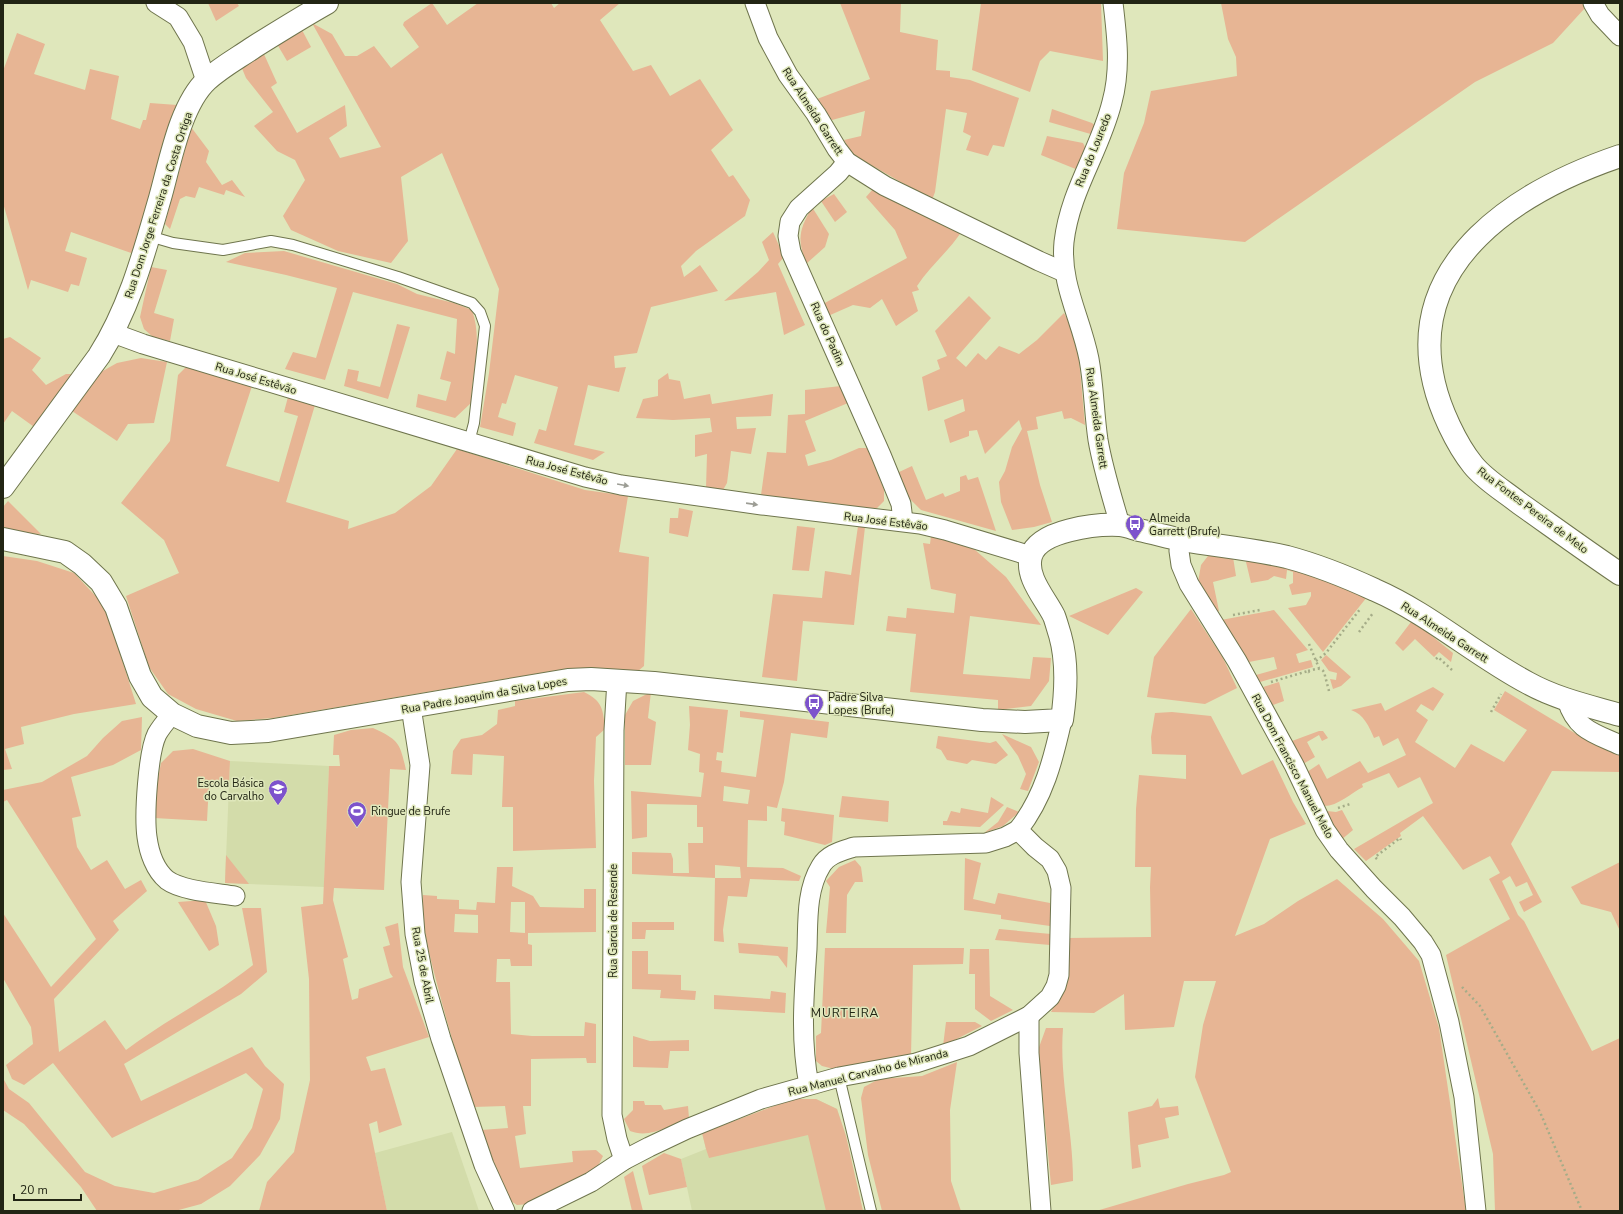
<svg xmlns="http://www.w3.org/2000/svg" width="1623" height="1214" font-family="'Nunito Sans',sans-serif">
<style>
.built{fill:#d3dcaa}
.green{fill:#e7b594;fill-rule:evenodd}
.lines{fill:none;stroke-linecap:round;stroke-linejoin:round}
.service-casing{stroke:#6f754d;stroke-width:12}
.minor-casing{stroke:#6f754d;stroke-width:21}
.tertiary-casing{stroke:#6f754d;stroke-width:24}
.path{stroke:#a5ac88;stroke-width:2.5;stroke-dasharray:2 3;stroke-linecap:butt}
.service{stroke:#fff;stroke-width:10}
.minor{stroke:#fff;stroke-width:19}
.tertiary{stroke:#fff;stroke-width:22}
.oneway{fill:#9c9d95}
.labels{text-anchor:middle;stroke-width:3;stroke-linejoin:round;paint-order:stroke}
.street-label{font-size:11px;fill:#222514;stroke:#dfe7bb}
.poi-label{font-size:11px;fill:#222514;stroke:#dfe7bb;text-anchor:start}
.neighbourhood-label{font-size:12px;letter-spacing:1px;fill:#222514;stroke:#dfe7bb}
</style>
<rect width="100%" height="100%" fill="#dfe7bb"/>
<g class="built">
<path d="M230,761L329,766L324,887L225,883Z"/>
<path d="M816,1099L837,1109L846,1136L863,1211H692L681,1159L706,1149L702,1133Z"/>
<path d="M452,1132L479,1211H387L375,1153Z"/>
</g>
<g class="green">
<path d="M208,3H237L239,6L216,21Z"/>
<path d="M432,3L447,25L478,3H551L554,8L560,3H620L600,20L633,71L651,65L670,96L700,79L733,130L711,150L729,177L733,175L750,200L745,216L696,251L681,266L684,277L700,265L718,291L651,307L637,353L614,356L615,368L626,367L619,392L588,385L574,445L605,452L593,460L534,443L539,429L546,431L558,387L515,375L506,404L502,403L498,417L516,423L513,436L480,427L489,373L499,289L442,153L401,177L408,241L391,263L338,251L291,230L283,216L305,180L295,160L277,151L254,126L273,112L246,78L241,66L263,52L277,83L271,87L297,133L345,105L347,126L329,138L340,158L381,147L312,23L332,34L345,56H357L374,46L391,68L419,47L403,25L404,22Z"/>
<path d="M840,3H901L900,32L938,40L936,70L950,71V77L970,80L1019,98L1004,147L993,145L988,156L966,150L971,136L963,132L967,113L946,109L935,192L932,200L852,154L844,140L861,136L865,111L832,120L817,99L870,79Z"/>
<path d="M981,3H1101L1103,61L1050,51L1040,61L1030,92L972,70Z"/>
<path d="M1221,3H1584L1585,8L1553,43L1475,82L1245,242L1117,229L1124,173L1144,123L1151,91L1237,76L1236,57L1228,39Z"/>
<path d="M302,30L311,47L287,61L277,44Z"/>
<path d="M17,33L45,44L34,74L85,90L90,69L119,76L111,119L140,129L143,120H146L150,103L177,105L134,254L71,232L65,251L87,258L79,286L71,284L68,292L31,280L28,290L3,203V71Z"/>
<path d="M1052,109L1092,123L1098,128L1094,135L1049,122Z"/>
<path d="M191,127L209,151L206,162L222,185L232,180L245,197L226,190L224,195L199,187L195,198L186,196L180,199L170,229L165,224Z"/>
<path d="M1047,136L1083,143L1087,151L1078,170L1041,155Z"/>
<path d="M873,189L962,231C949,251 930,266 917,286L919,290L912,292L918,311L896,326L882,299L870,308L853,305L828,316L823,304L907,258L895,230L866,197Z"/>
<path d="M834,194L847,212L835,222L821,201Z"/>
<path d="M812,207L829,234L825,247L806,264C797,237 799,231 812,207Z"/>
<path d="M773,232L784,257L778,264L805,325L784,335L776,292L724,301L758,272L769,260L762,242Z"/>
<path d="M284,251L397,284L417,294L454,303L472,310C483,341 472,372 471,403L455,418L416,407L418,394L446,401L451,382L440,379L447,351L455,354L457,319L353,292L325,380L285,369L293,352L316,358L337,288L286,275L226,262L245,253Z"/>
<path d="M151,267L167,270L154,313L174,319L170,341L153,337L144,329L140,317Z"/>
<path d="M969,296L991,318L956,358L966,367L978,353L986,360L999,346L1019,354L1037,340L1064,313L1074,332L1079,359L1085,425L1071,418L1064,419L1062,411L1036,417L1038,429L1027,431L1040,485L1052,522L1034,527L1012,530L1001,502L999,482L1005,471L1012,447L1022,429L1019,420L985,454L977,430L969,431V436L950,443L944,420L965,411L963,399L928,411L922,377L940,369L937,360L947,356L935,331Z"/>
<path d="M397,324L410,327L388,399L344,386L348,369L359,371L357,381L380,387Z"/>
<path d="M10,337L41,358L32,370L46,385L66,374H77L37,429L12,411L3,424V339Z"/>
<path d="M141,358L167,362L154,423L128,424L117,441L72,411L101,372L117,363Z"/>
<path d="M187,366L252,386L226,466L279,482L298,416L284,412L288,397L315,405L286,502L349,521L348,529L395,513L431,486L457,449L585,490L628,496L619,552L649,557L644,666L638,671L570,668L273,718L237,721L196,709L168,694L149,667L126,596L179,573L164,540L121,503L170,441L178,375Z"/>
<path d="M668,373L669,379L680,381L684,399L710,394L712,404L773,394L771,416L736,417L737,429L756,428L751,454L731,451L727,483L723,490L706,488L707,454L695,457V435L712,432L710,418L673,420L636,418L643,399L658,396V380Z"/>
<path d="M841,386L848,403L805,421L816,451L805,455L808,466L831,460L859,448H868L884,490V501L877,508L860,509L761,495L767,452L786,453L788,415L805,414V390Z"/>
<path d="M912,466L926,500L943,493L945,497L960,491V477L966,475L968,480L978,477L996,531L921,510L909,498L897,473Z"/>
<path d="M8,501L41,534L16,533L3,528V507Z"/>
<path d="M679,508L693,511L688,537L669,533L670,518H678Z"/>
<path d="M797,526L815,528L809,571L792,570Z"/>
<path d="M858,526L865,527L854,625L803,621L797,681L762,677L773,594L822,598L825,571L851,575Z"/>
<path d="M931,536L974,549L1006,577L1041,625L970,616L963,674L1030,679L1033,657L1051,658L1049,681L1031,706L998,710V700L910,692L916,634L886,631L888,616L906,618L907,608L954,613L956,594L931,589L923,543L930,544Z"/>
<path d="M1217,554L1233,557L1236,576L1213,582L1219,611L1216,612L1198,582L1201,565L1208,556Z"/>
<path d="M3,556L37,561L74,573L105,606L136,704L74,714L21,727L24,744L5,749L12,769L3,770Z"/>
<path d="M1249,559L1288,567L1339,585L1367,597L1323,652L1288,608L1306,605L1311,596V592L1292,595L1289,585L1293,583V572L1287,570L1286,579L1274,576L1268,580L1251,583L1246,562Z"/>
<path d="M1136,588L1143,592L1108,635L1069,616Z"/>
<path d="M1191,609L1223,658L1237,688L1205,704L1147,697L1154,657Z"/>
<path d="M1274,610L1308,650L1296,654L1299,663L1311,660L1313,667L1260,682L1256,675L1277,669L1274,657L1249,662L1221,620Z"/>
<path d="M1411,622L1422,628L1453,653L1451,662L1439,652L1434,657L1415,639L1403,651L1395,643Z"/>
<path d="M1326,655L1351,677L1341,686L1333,689L1330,679L1336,680L1337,673L1329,671L1321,660Z"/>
<path d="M1279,682L1284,701L1273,705L1263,687Z"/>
<path d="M1433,687L1444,694L1433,711L1421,704L1416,711L1428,720L1415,742L1455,768L1471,744L1504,762L1527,730L1494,710L1505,691L1588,741L1620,755V772L1552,771L1511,844L1542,902L1524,912L1519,902L1533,895L1527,882L1516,887L1510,876L1502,881L1518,915L1524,921L1592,1051L1620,1038V1211H1495L1493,1154L1446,955L1510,919L1489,879L1500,873L1490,856L1463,870L1423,816L1400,833L1401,836L1366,861L1354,849L1433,803L1420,777L1398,788L1389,773L1362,784L1363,787C1351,793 1338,806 1324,806L1307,772L1319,764L1327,779L1360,761L1368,773L1406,755L1398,738L1383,746L1379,736L1374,738C1369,727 1364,714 1351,710L1381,703L1385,711Z"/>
<path d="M584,692C603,701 603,710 605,729L596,737L594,781L596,848L513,851V807H502L504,756L473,754L472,775L451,774L453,751L461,739L482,735L497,724L498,710L515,706V701Z"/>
<path d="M651,692L648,718L656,722L651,765H625V715L633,701Z"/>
<path d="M689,706L728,710L723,753L717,752L716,760L722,761L721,772L756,777L764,720L740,717V711L829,722L827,738L791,733L784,782L777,808L767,806V821L748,820L747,867L783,868L801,876L799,881L750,879L747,897L728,896L723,930L724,942L714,941L715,878L632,874V852L671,853L673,859V873H689L688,843H703V827H697V805L647,804V837L632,839L631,791L701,797L704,773L699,772L700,754L688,750L690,725ZM724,786L750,790L748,804L723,801ZM715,865L740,867L741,878H715Z"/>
<path d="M1172,712L1211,716L1242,775L1273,760L1293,802L1306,824L1270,839L1235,936L1264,924L1298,901L1337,879L1383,919L1419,961L1439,1028L1466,1211H1096L1188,1184L1224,1175L1231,1172L1195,1077L1203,1025L1216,981H1184L1174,1027L1125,1030L1124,994L1094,1013L1051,1012L1068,981V938L1151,937L1150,887L1151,867H1135L1136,809L1139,775L1186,779V755L1152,754L1151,737L1155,713Z"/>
<path d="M142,717L141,750L113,765L71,777L81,816L72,818L77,847L91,870L107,860L125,889L141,880L147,891L113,921L119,930L54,999L59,1052L105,1020L126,1050C167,1019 213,997 253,965L242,908H261L267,972L241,994L124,1064L141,1101L252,1047L265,1066L284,1084L280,1119L260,1155L230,1186L201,1204L175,1211H97L81,1187L24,1124L3,1110V1078L9,1089L29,1103L85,1172L115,1186L154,1193L198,1180L232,1158L252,1128L263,1089L246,1073L112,1138L53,1063L24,1085L12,1079L6,1065L33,1044L31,1027L3,978V913L51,987L96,939L7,800L3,802V790L42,782L87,756L103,738L122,721Z"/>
<path d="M373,728C399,740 400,743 406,770L390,769L384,890L334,888L333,900L348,957L343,959L352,1000L358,998L359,989L393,977L390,973L383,947L390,945L385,927L398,923L403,967L429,1037L366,1057L371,1071L385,1068L402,1125L379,1133L377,1121L369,1124L387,1211H259L267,1182L294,1152L310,1080L309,979L301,907L323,904L329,766H340L339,755H333L334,735L351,730Z"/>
<path d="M1319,731H1323L1328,738L1322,741L1319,735L1307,742L1315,757L1303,764L1292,741Z"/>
<path d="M1002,734L1031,747L1039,762L1028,791L1020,789L1026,774L1018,756Z"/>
<path d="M938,736L990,743L996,741L1008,755L996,764L972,760L967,764L947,760L941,750L936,748Z"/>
<path d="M193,749L230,761L229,784H209L207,821L154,818V799L161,763L173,751Z"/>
<path d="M842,796L889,801L888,822L839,817Z"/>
<path d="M991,797L1004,805L980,827L943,825V821H947L951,811L960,813L961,808L988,813Z"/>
<path d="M1007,807L1019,812L1003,826L984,833L998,822Z"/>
<path d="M782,808L834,815L832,842L825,845L784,835L785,822L781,821Z"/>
<path d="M1342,810L1353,830L1341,840L1327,811L1336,812Z"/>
<path d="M226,855L249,884L225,883Z"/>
<path d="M965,858L981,863L973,899L995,904L998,893L1050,903V926L1001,919V915L964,910Z"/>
<path d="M855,860L861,867L863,882H855L847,895L846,933H826L830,887L826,881L839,867Z"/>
<path d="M1620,862V931L1611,912L1581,904L1571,887Z"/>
<path d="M497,867H513L512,886L533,896L540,907L584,908V889H596V932L528,933V944L532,945V966H511L510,959H497L496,982H510L511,1034L532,1036H584L585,1022L596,1024V1063H587L586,1058L531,1059V1106H523L526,1134L515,1136L520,1168L573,1162L572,1151L596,1150L603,1156L596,1170L530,1204L517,1205L508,1199L481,1130L508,1128L505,1106L473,1107C459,1064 447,1023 436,980C429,952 421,924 423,895L437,896V899L459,900V909L476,910L477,902L495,903ZM511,902H525V933L510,932ZM455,914L478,915V933L454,932Z"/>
<path d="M205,900L216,926L219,945L209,951L178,902Z"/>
<path d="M632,922H674V930H646L645,939H632Z"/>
<path d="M999,929L1051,934L1050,945L995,940Z"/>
<path d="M738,943L788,947L787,968L778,956L739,953Z"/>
<path d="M825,948H964L963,964L913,965L911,1056L834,1069L822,1066L816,1061V1036L821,1033Z"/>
<path d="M970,949H989L990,996L1013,1010L991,1021L975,1009V974H969Z"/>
<path d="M632,951H648V974L681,975V990L696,991L695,1000L660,998L661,990L632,989Z"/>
<path d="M771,991L786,993L785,1013L714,1009V995L770,999Z"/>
<path d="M946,1022H975L982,1026L943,1046Z"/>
<path d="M1046,1028H1063C1059,1079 1073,1130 1073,1181L1051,1185L1038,1050Z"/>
<path d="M633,1036L650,1041L689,1040V1051H670L668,1068L633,1067Z"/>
<path d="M957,1062L950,1110L951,1181L961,1211H882L868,1155L861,1098L864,1087L879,1079L922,1076Z"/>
<path d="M1158,1098L1160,1108L1178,1106L1179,1115L1165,1118L1169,1138L1138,1145L1141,1167L1132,1169L1128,1112L1152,1106Z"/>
<path d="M793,1099H816L837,1109L846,1136L863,1211H826L808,1135L709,1158L706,1149L702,1133Z"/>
<path d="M633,1101H644L645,1105H661L664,1110L688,1106L689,1118C670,1125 650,1139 630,1131L624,1119L633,1110Z"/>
<path d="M664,1153L681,1159L687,1187L649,1195L642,1166Z"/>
<path d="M633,1171L643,1211H632L624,1177Z"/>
</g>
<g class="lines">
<defs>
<g id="service">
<path d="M149,236L173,243L223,250L271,241L293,245L398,277L472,303L480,312L485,326L474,423L469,442"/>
<path d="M839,1077L871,1211"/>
</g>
<g id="minor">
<path d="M156,3L178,17L193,42L206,81"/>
<path d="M755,3L768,38L788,75L816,114L837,149L847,162L885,186L1039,261L1064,272"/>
<path d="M1113,3C1117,36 1121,69 1112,102C1100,151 1070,190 1064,242C1060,284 1081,318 1089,359C1094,386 1094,413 1098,440C1103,469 1112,497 1120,525"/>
<path d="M1593,3L1600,15L1620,36"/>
<path d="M847,162L838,173L799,208L790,222L788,236L791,252L881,455L901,504L903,521"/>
<path d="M113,333L143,344L585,477L621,485L762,505L920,524L945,530L1031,556"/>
<path d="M1180,539L1179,551L1181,565L1189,584L1237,661L1294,765L1325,830L1339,850L1374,889L1402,917L1423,942L1431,955L1449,1022L1464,1097L1476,1211"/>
<path d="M617,680L614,730L612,1115L617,1139L624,1160"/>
<path d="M1567,700C1576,730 1594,733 1620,745"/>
<path d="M411,707L420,765L411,882L415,934L424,981L441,1039L484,1165L505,1211"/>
<path d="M172,714C167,720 161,727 157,734C148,752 144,815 147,837C149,852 155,870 167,880C182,891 217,893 235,896"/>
<path d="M1029,1016V1053L1041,1211"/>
<path d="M809,1085C800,1039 804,995 807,949C808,922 806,890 821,866C828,854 842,851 854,847L986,843L1005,837L1018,830"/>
<path d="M532,1211L591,1182L624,1160L649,1147L687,1129L761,1099L839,1077L916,1063L969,1046L1029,1016L1050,997L1056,986L1059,975L1061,888L1057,871L1050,859L1035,847L1018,830C1044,797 1053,760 1062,720"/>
</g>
<g id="tertiary">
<path d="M1620,156C1520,190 1405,260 1434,383C1440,409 1456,444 1473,465C1485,480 1504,491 1519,503C1553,527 1586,551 1620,574"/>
<path d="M3,487L99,356C130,307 144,253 160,198C170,163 180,105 207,80C221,67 238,58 254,47C278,32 302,17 327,3"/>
<path d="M3,539L65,552L82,564L101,582L116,607L140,676L152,697L172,714L197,726L231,733L268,731L568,680L591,679L654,683L982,720L1025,722L1062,720C1066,692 1068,663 1060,635C1058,629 1056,621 1054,616C1045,598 1025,577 1031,556C1039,530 1096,524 1119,525C1125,525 1132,528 1139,530C1153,533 1168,537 1182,540C1217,546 1252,549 1287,557C1317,565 1347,577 1375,590C1430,614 1475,655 1528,683C1557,699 1589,706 1620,715"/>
</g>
</defs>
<use href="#service" class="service-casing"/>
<use href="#minor" class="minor-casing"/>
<use href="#tertiary" class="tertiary-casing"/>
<g class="path">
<path d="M1233,615L1260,610"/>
<path d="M1359,632L1373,613"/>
<path d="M1309,644L1319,668"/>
<path d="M1436,659L1438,657L1452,670"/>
<path d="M1316,661L1326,653L1361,608"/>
<path d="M1308,671C1314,670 1320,666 1324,672L1329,691"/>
<path d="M1271,682L1308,671L1309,673"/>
<path d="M1491,712L1501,694"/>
<path d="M1338,808L1350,804"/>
<path d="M1377,859L1375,857L1400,838L1401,840"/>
<path d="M1462,987L1480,1006L1540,1112L1582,1211"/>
</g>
<use href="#service" class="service"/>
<use href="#minor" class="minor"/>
<use href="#tertiary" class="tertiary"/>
</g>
<defs><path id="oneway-solid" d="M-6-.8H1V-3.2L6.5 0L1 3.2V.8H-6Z"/></defs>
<g class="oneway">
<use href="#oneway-solid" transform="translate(623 485) rotate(10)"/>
<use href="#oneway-solid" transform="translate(752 504) rotate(8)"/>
</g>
<defs>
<symbol id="bus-pin" viewBox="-11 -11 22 30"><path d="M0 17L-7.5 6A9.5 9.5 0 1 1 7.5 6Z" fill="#7d53cc" stroke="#dfe7bb"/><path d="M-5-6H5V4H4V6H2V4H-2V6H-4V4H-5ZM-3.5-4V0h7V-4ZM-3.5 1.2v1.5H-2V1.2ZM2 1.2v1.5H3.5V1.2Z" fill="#fff"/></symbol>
<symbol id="school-pin" viewBox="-11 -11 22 30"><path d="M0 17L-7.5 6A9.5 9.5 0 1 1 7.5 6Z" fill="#7d53cc" stroke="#dfe7bb"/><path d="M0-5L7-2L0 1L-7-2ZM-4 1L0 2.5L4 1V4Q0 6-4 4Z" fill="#fff"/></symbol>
<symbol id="stadium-pin" viewBox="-11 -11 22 30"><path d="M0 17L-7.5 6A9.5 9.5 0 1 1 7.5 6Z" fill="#7d53cc" stroke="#dfe7bb"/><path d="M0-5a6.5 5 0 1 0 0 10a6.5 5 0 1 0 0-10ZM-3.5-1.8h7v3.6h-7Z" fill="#fff"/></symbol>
</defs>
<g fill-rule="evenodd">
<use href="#bus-pin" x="1124" y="513" width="22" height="30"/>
<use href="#bus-pin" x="803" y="692" width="22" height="30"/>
<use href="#school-pin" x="267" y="778" width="22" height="30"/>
<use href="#stadium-pin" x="346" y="800" width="22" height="30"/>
</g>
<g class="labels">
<g class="street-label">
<text transform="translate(813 111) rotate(57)" y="4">Rua Almeida Garrett</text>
<text transform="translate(1093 150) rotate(-68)" y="4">Rua do Louredo</text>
<text transform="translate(158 205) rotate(-72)" y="4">Rua Dom Jorge Ferreira da Costa Ortiga</text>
<text transform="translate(828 334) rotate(66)" y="4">Rua do Padim</text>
<text transform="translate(256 378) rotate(17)" y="4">Rua José Estêvão</text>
<text transform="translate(1097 418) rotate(82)" y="4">Rua Almeida Garrett</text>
<text transform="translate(567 470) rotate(15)" y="4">Rua José Estêvão</text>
<text transform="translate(1533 510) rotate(37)" y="4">Rua Fontes Pereira de Melo</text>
<text transform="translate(886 521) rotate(7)" y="4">Rua José Estêvão</text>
<text transform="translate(1445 632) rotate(33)" y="4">Rua Almeida Garrett</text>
<text transform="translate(484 695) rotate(-10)" y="4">Rua Padre Joaquim da Silva Lopes</text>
<text transform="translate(1293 766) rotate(62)" y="4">Rua Dom Francisco Manuel Melo</text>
<text transform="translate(613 921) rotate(-90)" y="4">Rua Garcia de Resende</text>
<text transform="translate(423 965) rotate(79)" y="4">Rua 25 de Abril</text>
<text transform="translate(868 1072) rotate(-14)" y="4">Rua Manuel Carvalho de Miranda</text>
</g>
<g class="poi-label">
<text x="1149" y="522">Almeida<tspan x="1149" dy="13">Garrett (Brufe)</tspan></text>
<text x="828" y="701">Padre Silva<tspan x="828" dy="13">Lopes (Brufe)</tspan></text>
<text x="264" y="787" text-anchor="end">Escola Básica<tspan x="264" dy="13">do Carvalho</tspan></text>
<text x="371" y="815">Ringue de Brufe</text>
</g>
<g class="neighbourhood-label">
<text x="845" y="1017">MURTEIRA</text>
</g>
</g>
<rect width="1623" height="1214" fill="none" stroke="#222514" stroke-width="8"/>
<path d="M14 1194v6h67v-6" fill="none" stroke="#222514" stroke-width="2"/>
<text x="20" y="1194" font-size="12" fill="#222514" stroke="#dfe7bb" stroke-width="3" paint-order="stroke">20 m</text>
</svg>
